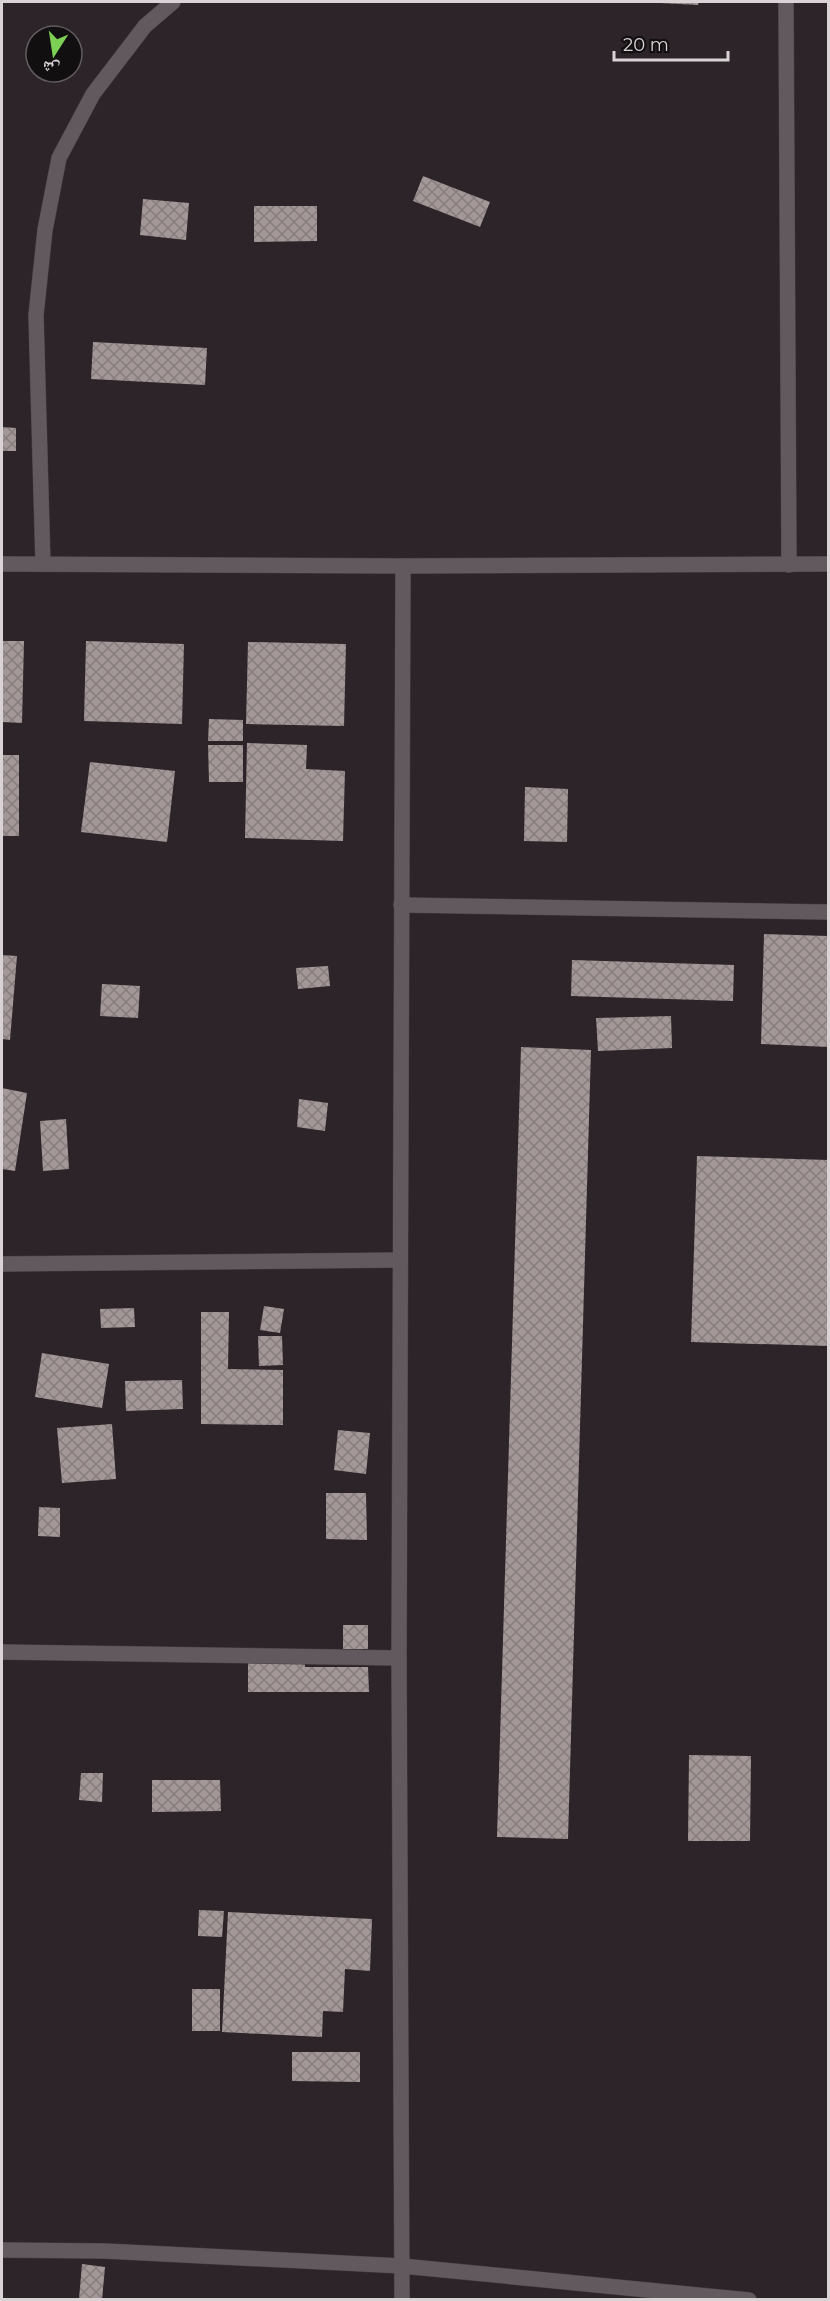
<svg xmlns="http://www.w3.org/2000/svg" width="830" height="2301" font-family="Montserrat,'Noto Naskh Arabic',sans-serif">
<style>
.building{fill:url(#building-cross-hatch)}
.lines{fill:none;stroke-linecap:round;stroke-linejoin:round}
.minor-casing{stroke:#484044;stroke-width:16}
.minor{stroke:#62595e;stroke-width:15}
</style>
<defs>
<pattern id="building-cross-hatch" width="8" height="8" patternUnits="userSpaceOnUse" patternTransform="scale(1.5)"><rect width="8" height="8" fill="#a39797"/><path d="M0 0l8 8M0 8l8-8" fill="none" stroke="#867d7d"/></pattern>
</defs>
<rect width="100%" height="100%" fill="#2c2429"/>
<g class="building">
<path d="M660,2H699L698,5L660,3Z"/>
<path d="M423,176L490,202L480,227L413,201Z"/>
<path d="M143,199L189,203L186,240L140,235Z"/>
<path d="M254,206H317V241L254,242Z"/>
<path d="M93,342L207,348L205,385L91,379Z"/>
<path d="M2,427L16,428V451H2Z"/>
<path d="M2,641H24L22,723L2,722Z"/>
<path d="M86,641L184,644L182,724L84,721Z"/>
<path d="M248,642L346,644L344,726L246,724Z"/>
<path d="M209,719L243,720V741H208Z"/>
<path d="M247,743L307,745L306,769L345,771L343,841L245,838Z"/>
<path d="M208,745H243V782H209Z"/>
<rect x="2" y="755" width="17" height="81"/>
<path d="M90,762L175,771L167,842L81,832Z"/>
<path d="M525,787L568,789L567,842L524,841Z"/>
<path d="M764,934L828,936V1047L761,1044Z"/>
<path d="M2,955L17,956L10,1040L2,1039Z"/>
<path d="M572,960L734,965L733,1001L571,996Z"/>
<path d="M328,966L330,986L298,989L296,968Z"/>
<path d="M102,984L140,986L138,1018L100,1016Z"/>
<path d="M671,1016L672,1048L598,1051L596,1018Z"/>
<path d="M521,1047L591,1050L568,1839L497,1837Z"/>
<path d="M2,1088L27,1093L15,1171L2,1169Z"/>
<path d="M299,1099L328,1103L325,1131L297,1127Z"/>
<path d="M66,1119L69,1169L43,1171L40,1121Z"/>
<path d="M697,1156L828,1160V1346L691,1342Z"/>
<path d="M264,1306L284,1309L280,1333L260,1330Z"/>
<path d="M134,1308L135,1327L101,1328L100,1309Z"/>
<path d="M201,1312H229L228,1369L283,1370V1425L201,1424Z"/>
<path d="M258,1336H282L283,1365L259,1366Z"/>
<path d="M42,1353L109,1364L102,1408L35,1397Z"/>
<path d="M182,1380L183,1409L126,1411L125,1381Z"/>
<path d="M112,1424L116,1479L62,1483L57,1428Z"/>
<path d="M338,1430L370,1433L366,1474L334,1470Z"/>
<path d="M326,1493H366L367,1540L326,1539Z"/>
<path d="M39,1507L60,1508V1537L38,1536Z"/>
<rect x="343" y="1625" width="25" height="24"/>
<path d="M304,1655L305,1667H368L369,1692H248V1656Z"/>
<path d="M689,1755L751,1756L750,1841H688Z"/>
<path d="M81,1773H103L102,1802L79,1800Z"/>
<path d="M152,1780H220L221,1811L152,1812Z"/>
<path d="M199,1910L224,1911L222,1937L198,1936Z"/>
<path d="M228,1912L372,1919L370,1971L345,1969L343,2012L323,2011L322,2037L222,2032Z"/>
<rect x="192" y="1989" width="28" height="42"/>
<path d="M292,2052H360V2082L292,2081Z"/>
<path d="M82,2264L105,2267L102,2300L79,2299Z"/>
</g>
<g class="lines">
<defs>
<g id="minor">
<path d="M786,2L789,565"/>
<path d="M2,564L403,566L828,564"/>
<path d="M43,564L36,315L45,230L59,158L93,94L145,26L173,2"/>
<path d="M401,905L828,912"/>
<path d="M2,1264L400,1260"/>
<path d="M2,1652L399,1658"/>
<path d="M2,2250L105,2251L402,2266L749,2300"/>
<path d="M402,2300L399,1658L403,566"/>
</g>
</defs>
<use href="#minor" class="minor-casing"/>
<use href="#minor" class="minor"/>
</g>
<rect width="830" height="2301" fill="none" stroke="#d9d3d6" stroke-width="6"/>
<g transform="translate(54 54) rotate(192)"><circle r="28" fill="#120f11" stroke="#625d60" stroke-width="1.5"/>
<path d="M0-4.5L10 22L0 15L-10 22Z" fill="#7cd154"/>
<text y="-9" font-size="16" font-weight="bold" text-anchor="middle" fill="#d9d3d6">ش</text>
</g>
<path d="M614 51v9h114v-9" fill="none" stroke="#d9d3d6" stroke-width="3"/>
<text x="623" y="51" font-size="18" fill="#d9d3d6" stroke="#120f11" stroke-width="4.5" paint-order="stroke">20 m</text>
</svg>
